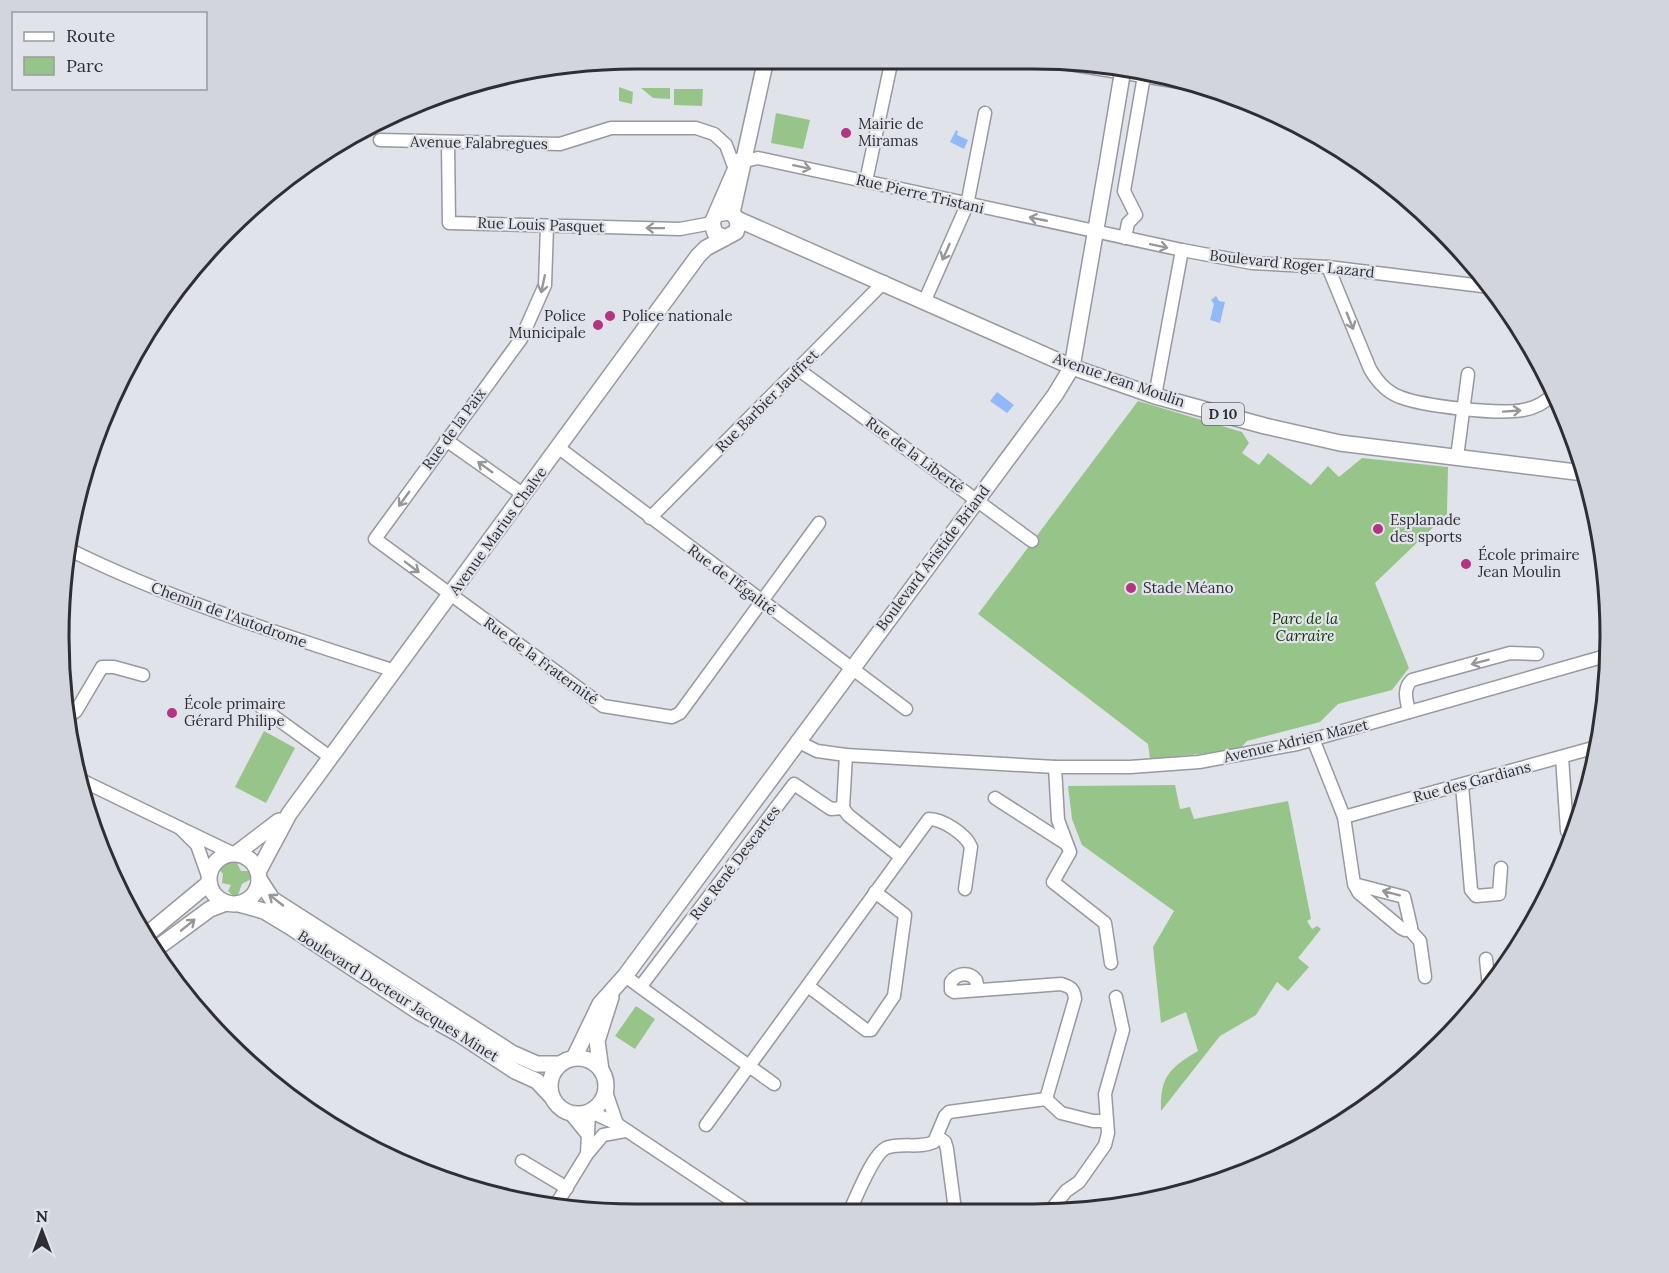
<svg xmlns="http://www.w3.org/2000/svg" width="1669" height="1273" font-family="Lora,serif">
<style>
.green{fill:#97c589}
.water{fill:#91b9f7}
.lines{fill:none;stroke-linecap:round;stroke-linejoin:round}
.minor-casing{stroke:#9798a0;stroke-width:15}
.major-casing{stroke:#9798a0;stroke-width:18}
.minor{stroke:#fff;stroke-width:12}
.major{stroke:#fff;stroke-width:15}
.major-bridge-casing{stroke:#9798a0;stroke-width:18;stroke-linecap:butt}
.major-bridge{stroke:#fff;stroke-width:15}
.oneway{stroke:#979799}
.poi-dot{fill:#b33481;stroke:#e1e3eb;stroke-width:2}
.labels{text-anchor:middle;stroke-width:4.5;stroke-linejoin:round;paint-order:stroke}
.shield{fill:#e1e3eb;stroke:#64656a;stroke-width:1.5}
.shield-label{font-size:14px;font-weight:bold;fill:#2f2f33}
.poi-label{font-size:15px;fill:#2f2f33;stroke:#e1e3eb;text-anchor:start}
.street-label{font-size:15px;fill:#2f2f33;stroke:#e1e3eb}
.park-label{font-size:15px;font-style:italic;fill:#0f3600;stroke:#e1e3eb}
.rim{fill:none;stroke:#2f2f33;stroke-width:3}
</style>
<rect width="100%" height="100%" fill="#e1e3eb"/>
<g class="green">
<path d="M619,87L633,92L632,104L619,101Z"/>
<path d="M641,88H670V99L653,98Z"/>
<path d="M674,89H703L702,106L674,105Z"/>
<path d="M776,113L810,120L803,149L771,143Z"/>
<path d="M1138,401L1242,432L1249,443L1242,453L1259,465L1268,453L1311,485L1328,466L1339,477L1362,458L1448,467L1447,514L1375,583L1409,668L1392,690L1338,704L1320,722L1247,741L1239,750L1150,759L1148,744L978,614Z"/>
<path d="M264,731L295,748L266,803L235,787Z"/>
<path d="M1175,785L1180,809L1190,807L1194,819L1288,801L1311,919L1307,921L1312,929L1317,926L1321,929L1298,958L1309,967L1288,991L1277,982L1256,1015L1220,1036L1161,1111C1160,1077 1169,1068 1198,1051L1186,1012L1161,1023L1153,947L1174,911L1082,845L1072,819L1068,786Z"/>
<path d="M236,861L241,871H249L251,879L242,884L238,895H232L228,891L231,885L222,883L223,874L219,869L228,862Z"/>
<path d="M636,1006L655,1019L635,1049L615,1036Z"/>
</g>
<g class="water">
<path d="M956,130L958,131L957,135L968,140L964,149L950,142Z"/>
<path d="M1216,296L1219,301L1225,302L1220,323L1210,320L1214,304L1211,300Z"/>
<path d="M997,392L1014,405L1007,413L990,401Z"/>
</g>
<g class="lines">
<defs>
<g id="minor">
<path d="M1045,60L1198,85"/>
<path d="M488,78H495"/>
<path d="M380,140L560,144L611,128H696L714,134L726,145L736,172"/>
<path d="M448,143L449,223L680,229L712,223"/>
<path d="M745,161L758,158L1182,250L1252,263L1328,267L1490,287"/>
<path d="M866,181L892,59"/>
<path d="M547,226L545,285L521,339L375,539L603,706L672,717L680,713L819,523"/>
<path d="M1125,238L1128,223L1136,215L1124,191L1144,76"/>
<path d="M1328,267L1370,369C1377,381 1386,392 1400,397C1423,406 1499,415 1523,410C1536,408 1546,402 1555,393"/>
<path d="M925,300L967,205L985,113"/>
<path d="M799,370L1032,541"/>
<path d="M1155,396L1182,250"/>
<path d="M446,440L524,495"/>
<path d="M559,448L906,709"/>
<path d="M1457,457L1468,374"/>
<path d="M650,518L884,282"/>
<path d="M68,549C173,601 284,635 395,671"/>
<path d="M261,707L330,757"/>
<path d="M1409,712C1407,701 1402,689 1412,680L1510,653L1537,654"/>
<path d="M68,717L76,711L102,667H114L143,675"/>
<path d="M1313,739L1344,817L1354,884L1359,893L1401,928L1405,930L1411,927L1404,897L1354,884"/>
<path d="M797,741L817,751L846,755L1055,767H1130L1199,762L1297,744L1609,655"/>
<path d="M846,755L843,808L848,815L901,857"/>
<path d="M1562,757L1567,831"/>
<path d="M1055,767L1058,820L1070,852L1053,882L1105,923L1111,963"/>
<path d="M81,780L180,828"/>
<path d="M1462,785L1471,890L1476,896L1499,894L1501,868"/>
<path d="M995,798L1065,843"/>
<path d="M1344,817L1600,746"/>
<path d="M208,876L197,845L180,828L232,853"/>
<path d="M1409,929L1420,941L1425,977"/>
<path d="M1486,959L1489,987"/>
<path d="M625,976L749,1066L929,819C942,819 966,834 971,847L965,889"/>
<path d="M641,986L794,784L831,809L843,808"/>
<path d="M808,986L866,1030H871L894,996L905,915L875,892"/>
<path d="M606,1092L617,1124"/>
<path d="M1046,1099L1061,1113L1093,1121H1106"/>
<path d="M591,1112L617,1124L746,1210"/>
<path d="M570,1113L587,1134"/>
<path d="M706,1125L749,1066L774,1084"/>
<path d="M938,1137L945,1142L947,1149L955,1210"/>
<path d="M588,1153L603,1135L625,1131"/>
<path d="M522,1161L567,1188"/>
<path d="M554,1208L587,1154L589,1112"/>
<path d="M850,1210C857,1196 873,1154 886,1148C901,1142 919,1149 934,1142L945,1116L949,1112L1046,1099L1075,999C1074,989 1071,987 1061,984L954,992L951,990V982C957,973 969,971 976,980L978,990"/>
<path d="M1051,1210L1066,1191L1079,1182L1105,1145L1108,1133L1105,1094L1123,1030L1116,997"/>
</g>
<g id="major">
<path d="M732,213L766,59"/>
<path d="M737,219L1072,367L1155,396L1265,426L1340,443L1584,473"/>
<path d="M725,238L715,233L712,223L739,161"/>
<path d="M237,853L279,821"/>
<circle cx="234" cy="879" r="25"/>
<path d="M258,872L289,814L698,256L706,248L736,232C740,223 737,215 728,212L717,214"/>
<path d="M259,879L272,899L512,1053L537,1064H560"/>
<path d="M239,904L264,911L289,926L419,1012L459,1034L515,1071L537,1081L551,1096"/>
<path d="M145,936L209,883"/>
<path d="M153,951L210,909L226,903"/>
<circle cx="578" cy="1086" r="28"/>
<path d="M574,1058L600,1004L625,976L1055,395L1072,367L1106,171"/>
<path d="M601,1070L597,1041L611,997"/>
</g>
</defs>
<use href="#minor" class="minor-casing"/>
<use href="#major" class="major-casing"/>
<use href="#minor" class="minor"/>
<use href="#major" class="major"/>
<defs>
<path id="major-bridge" d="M1106,171L1123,69"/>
</defs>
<use href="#major-bridge" class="major-bridge-casing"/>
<use href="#major-bridge" class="major-bridge"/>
</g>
<defs><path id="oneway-shaft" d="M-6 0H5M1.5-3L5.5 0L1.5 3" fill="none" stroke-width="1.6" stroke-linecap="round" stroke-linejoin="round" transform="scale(1.5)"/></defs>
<g class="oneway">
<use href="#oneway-shaft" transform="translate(802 167) rotate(12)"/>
<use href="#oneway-shaft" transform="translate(1038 219) rotate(-169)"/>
<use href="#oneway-shaft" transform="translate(655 228) rotate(-179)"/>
<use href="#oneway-shaft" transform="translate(1159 246) rotate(12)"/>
<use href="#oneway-shaft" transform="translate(946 252) rotate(114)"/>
<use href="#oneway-shaft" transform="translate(543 284) rotate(102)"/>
<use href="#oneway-shaft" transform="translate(1350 321) rotate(68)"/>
<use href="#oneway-shaft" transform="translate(1512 411) rotate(-4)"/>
<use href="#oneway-shaft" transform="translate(485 467) rotate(-144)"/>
<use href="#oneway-shaft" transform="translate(404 499) rotate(126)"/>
<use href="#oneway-shaft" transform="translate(412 567) rotate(37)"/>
<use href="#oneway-shaft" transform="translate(1480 662) rotate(165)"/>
<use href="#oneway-shaft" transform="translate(1391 893) rotate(-165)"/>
<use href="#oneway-shaft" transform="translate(276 900) rotate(-142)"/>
<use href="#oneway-shaft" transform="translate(188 925) rotate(-39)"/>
</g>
<g class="poi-dot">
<circle cx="846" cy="133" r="6"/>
<circle cx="610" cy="316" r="6"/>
<circle cx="598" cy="325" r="6"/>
<circle cx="1378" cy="529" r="6"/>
<circle cx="1466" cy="564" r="6"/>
<circle cx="1131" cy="588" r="6"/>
<circle cx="172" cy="713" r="6"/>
</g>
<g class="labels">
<rect class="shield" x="1202" y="403" width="42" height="22" rx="4.5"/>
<g class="shield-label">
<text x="1223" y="419">D 10</text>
</g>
<g class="poi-label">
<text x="858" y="129">Mairie de<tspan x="858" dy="17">Miramas</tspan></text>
<text x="586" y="321" text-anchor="end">Police<tspan x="586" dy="17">Municipale</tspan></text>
<text x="622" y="321">Police nationale</text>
<text x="1390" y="525">Esplanade<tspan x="1390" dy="17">des sports</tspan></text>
<text x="1478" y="560">École primaire<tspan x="1478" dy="17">Jean Moulin</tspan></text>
<text x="1143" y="593">Stade Méano</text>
<text x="184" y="709">École primaire<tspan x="184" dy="17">Gérard Philipe</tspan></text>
</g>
<g class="street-label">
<text transform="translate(479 143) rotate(1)" y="5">Avenue Falabregues</text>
<text transform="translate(920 194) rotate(13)" y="5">Rue Pierre Tristani</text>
<text transform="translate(541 225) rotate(2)" y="5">Rue Louis Pasquet</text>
<text transform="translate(1292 264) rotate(6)" y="5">Boulevard Roger Lazard</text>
<text transform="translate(1119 380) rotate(19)" y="5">Avenue Jean Moulin</text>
<text transform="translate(767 401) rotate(-45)" y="5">Rue Barbier Jauffret</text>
<text transform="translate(454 429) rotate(-54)" y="5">Rue de la Paix</text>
<text transform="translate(915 455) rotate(36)" y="5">Rue de la Liberté</text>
<text transform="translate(498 531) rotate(-54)" y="5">Avenue Marius Chalve</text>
<text transform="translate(933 558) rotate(-53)" y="5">Boulevard Aristide Briand</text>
<text transform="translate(732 580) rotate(37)" y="5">Rue de l'Égalité</text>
<text transform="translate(229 615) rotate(20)" y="5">Chemin de l'Autodrome</text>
<text transform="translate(541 661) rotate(36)" y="5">Rue de la Fraternité</text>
<text transform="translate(1296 741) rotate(-13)" y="5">Avenue Adrien Mazet</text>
<text transform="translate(1472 782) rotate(-15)" y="5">Rue des Gardians</text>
<text transform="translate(735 863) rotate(-53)" y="5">Rue René Descartes</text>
<text transform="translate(398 996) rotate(32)" y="5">Boulevard Docteur Jacques Minet</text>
</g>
<g class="park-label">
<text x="1305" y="624">Parc de la<tspan x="1305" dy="17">Carraire</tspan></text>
</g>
</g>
<path d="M0 0H1669V1273H0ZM636 69H1033A567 567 0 0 1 1600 636V637A567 567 0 0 1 1033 1204H636A567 567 0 0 1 69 637V636A567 567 0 0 1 636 69Z" fill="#d3d5dc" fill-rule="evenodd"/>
<path class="rim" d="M636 69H1033A567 567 0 0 1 1600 636V637A567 567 0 0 1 1033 1204H636A567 567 0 0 1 69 637V636A567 567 0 0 1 636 69Z"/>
<rect x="12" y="12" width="195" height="78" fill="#e1e3eb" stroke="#9a9ba1" stroke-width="1.5"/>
<rect x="24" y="32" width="30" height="9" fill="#ffffff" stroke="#9a9ba1" stroke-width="1.5"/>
<text x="66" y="42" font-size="18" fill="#2f2f33">Route</text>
<rect x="24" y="57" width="30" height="18" fill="#97c589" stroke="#9a9ba1" stroke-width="1.5"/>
<text x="66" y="72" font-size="18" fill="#2f2f33">Parc</text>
<g transform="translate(42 1231)" stroke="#e1e3eb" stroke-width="4.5" paint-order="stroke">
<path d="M0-4.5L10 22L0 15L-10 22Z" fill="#2f2f33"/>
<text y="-9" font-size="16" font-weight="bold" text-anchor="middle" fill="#2f2f33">N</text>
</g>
</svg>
